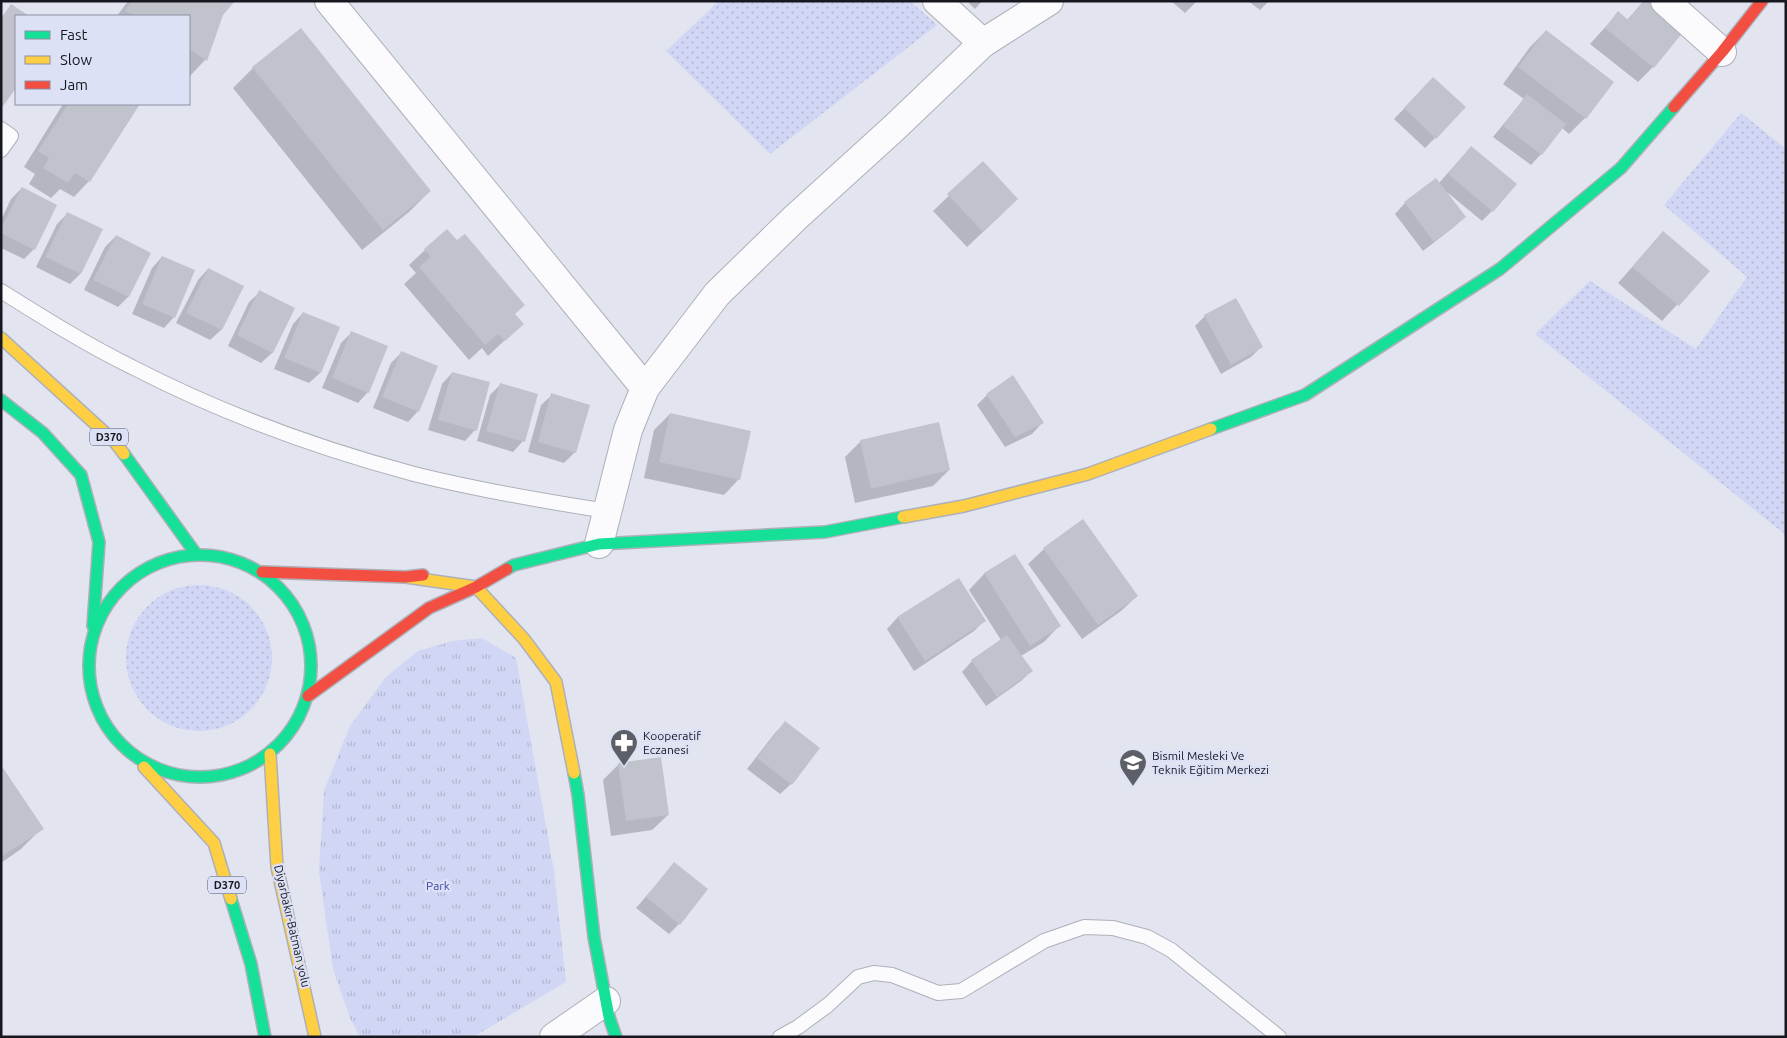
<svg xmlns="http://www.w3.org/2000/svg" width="1787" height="1038" font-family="Ubuntu,sans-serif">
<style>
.grass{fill:url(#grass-dots)}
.park{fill:url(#park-tufts)}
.shadow{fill:#0003}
.building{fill:#c0c2cc}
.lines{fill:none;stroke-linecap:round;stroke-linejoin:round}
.lane-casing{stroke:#aeb0b9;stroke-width:16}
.street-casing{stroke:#aeb0b9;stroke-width:30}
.fast-casing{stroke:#aeb0b9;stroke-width:14}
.slow-casing{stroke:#aeb0b9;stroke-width:14}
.jam-casing{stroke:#aeb0b9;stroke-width:14}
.lane{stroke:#fbfbfd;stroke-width:14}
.street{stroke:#fbfbfd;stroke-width:28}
.fast{stroke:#16e098;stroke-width:11}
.slow{stroke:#ffcf43;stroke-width:11}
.jam{stroke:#f24e42;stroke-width:11}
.labels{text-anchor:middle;stroke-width:4.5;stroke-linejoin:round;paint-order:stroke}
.shield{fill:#dce1f6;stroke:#515460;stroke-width:1}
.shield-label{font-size:11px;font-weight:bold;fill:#16171f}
.poi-label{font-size:12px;fill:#16171f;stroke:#dce1f6;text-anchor:start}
.park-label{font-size:12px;fill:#3e43a6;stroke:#dce1f6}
.street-label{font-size:12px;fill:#16171f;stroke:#dce1f6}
</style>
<defs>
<pattern id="grass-dots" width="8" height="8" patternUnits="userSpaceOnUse" patternTransform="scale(1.25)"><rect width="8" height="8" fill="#d0d6f4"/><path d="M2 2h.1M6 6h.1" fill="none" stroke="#b2b7d1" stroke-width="1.8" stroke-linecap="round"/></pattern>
<pattern id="park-tufts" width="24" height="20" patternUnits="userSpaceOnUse" patternTransform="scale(1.25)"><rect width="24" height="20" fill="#d0d6f4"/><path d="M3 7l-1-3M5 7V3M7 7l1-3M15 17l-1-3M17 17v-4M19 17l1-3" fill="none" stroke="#b2b7d1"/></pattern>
</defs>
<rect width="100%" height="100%" fill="#e2e4f0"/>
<g class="grass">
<path d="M719,1H910L937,25L770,154L666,51Z"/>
<path d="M1741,113L1786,149V535L1535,334L1590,281L1696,349L1747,277L1664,205Z"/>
<circle cx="199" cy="658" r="73"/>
</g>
<path class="park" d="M482,638L516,658L554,871L566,982L473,1037H360L350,1018L333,969L319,871L324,791L350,726L386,677L418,651L453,641Z"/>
<g class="shadow">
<path d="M128,1H234L222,14L205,60L189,77V16H117Z"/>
<path d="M967,1H982L975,9Z"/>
<path d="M1171,1H1197L1185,13Z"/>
<path d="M1248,1H1269L1260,10Z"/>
<path d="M1644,1L1653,67L1638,82L1590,44L1618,13L1627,20Z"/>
<path d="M12,5L27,16H16V86L1,107V18Z"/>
<path d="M1546,31L1585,118L1569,134L1561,127L1541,154L1531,165L1493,137L1524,99L1503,84L1530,47Z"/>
<path d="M253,68L430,191L409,212L362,250L233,88Z"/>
<path d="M1423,89L1435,138L1425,148L1394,119Z"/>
<path d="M63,104H138L89,181L74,197L60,189L51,198L29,184L35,174L24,167Z"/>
<path d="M1471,147L1492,211L1482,221L1447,192L1464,217L1454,227L1423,251L1395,214L1405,203L1439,183Z"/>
<path d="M983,163L1001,215L967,247L933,211Z"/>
<path d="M22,188L34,249L24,259L1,248V220L11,199Z"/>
<path d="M68,213L101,230L80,274L70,284L36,267L57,224Z"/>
<path d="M1663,232L1708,271L1662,321L1618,283Z"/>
<path d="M116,236L150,253L128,297L118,307L84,290L105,247Z"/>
<path d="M425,250L514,315L522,324L488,356L482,348L469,360L404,284L416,273L409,265Z"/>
<path d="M162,257L174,317L164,328L132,314L152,268Z"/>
<path d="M208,269L242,286L221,330L210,340L176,323L198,280Z"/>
<path d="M260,292L293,309L272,353L261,363L228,346L249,302Z"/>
<path d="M303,313L338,328L320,373L309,383L274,369L293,324Z"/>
<path d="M1205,316L1261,347L1251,357L1221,374L1195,326Z"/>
<path d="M351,333L368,392L358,403L322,388L341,343Z"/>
<path d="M402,352L418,411L408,422L373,408L391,363Z"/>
<path d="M452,373L475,430L465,441L428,430L442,384Z"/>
<path d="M501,384L523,441L513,452L477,441L490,395Z"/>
<path d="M552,395L575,452L564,463L528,452L541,405Z"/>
<path d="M987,395L1042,423L1032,434L1005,447L977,405Z"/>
<path d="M670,414L739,479L724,495L644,478L654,430Z"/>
<path d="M861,441L949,470L933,486L855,503L845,457Z"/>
<path d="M1044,549L1137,596L1121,611L1082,639L1028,564Z"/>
<path d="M1014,555L1059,626L1044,642L1021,656L1031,671L1021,681L986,706L962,672L972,661L1001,640L969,590L984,574Z"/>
<path d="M958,579L985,620L974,631L914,671L887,629L897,618Z"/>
<path d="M785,723L818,748L791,784L780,794L747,769L775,733Z"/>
<path d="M619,764L668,815L652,830L611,836L603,780Z"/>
<path d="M1,767L42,828L21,849L1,863Z"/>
<path d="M674,864L679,924L669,934L636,908Z"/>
</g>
<g class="building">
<path d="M132,1H235L223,15L207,61L189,49V16H135L125,11Z"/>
<path d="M1643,1H1648L1684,31L1654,68L1605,28L1618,11L1628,20Z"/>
<path d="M11,4L29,16H16V88L1,109V19Z"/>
<path d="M301,28L431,191L383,230L252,67Z"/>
<path d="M1546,30L1614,82L1586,119L1518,67Z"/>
<path d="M1433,77L1466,107L1436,139L1404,108Z"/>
<path d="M1527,94L1566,124L1542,155L1503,126Z"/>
<path d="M68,104H140L90,182L75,173L68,183L43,168L49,158L38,151Z"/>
<path d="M1471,146L1517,184L1493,212L1448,174Z"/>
<path d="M983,161L1018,199L983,232L947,194Z"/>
<path d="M1436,178L1466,217L1434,242L1404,202Z"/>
<path d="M22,187L57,205L35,250L1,233V228Z"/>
<path d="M67,212L103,229L81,274L45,257Z"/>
<path d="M447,229L457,240L465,234L525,305L515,314L524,324L505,341L498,334L485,345L419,267L431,257L424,249Z"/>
<path d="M1663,231L1710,271L1679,306L1632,267Z"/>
<path d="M116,235L151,253L129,297L93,280Z"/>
<path d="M162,256L195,270L175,318L142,304Z"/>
<path d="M208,268L244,286L222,330L186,313Z"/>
<path d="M259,290L295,308L273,353L237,335Z"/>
<path d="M1236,298L1263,347L1231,365L1204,315Z"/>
<path d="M303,312L340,327L321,373L284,358Z"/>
<path d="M351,331L388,346L369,393L332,378Z"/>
<path d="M401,351L438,366L419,412L382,397Z"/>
<path d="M452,372L490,382L477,431L438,420Z"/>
<path d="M1013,375L1044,423L1015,437L986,394Z"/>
<path d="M500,383L538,394L525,442L486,431Z"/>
<path d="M551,393L590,405L576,453L538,442Z"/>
<path d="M670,413L751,431L740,480L659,462Z"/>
<path d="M939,422L950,470L871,489L860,440Z"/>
<path d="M1083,519L1138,596L1098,625L1043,548Z"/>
<path d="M1015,554L1061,626L1030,646L984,573Z"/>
<path d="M959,578L986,621L925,661L897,617Z"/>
<path d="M1007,635L1033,671L997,697L971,660Z"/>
<path d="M785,721L820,748L792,785L757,758Z"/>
<path d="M661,757L669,815L626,821L618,763Z"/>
<path d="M1,765L44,829L1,857Z"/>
<path d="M674,862L708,889L680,925L646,897Z"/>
</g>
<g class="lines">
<defs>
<g id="lane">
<path d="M1,129L11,136L1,150"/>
<path d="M1,291C44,318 87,345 132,367C221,413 317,448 414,474C478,490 542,501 607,511"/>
<path d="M780,1037L798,1027L828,1005L858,977L874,973L892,975L938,993L961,991L1044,941L1084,927L1113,928L1147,937L1171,950L1279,1037"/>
</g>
<g id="street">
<path d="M329,1L645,388"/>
<path d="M937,1L983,43"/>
<path d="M1665,1L1722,52"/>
<path d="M599,544L628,430L645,388L717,294L795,218L894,128L983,43L1049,1"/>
<path d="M554,1037L606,1001"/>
</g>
<g id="fast">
<path d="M1,400L43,433L81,475L99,542L93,626"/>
<path d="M1211,429L1305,395L1500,269L1621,168L1674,107"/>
<path d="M124,454L196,554"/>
<circle cx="200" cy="666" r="111"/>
<path d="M507,569L514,565L599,544L825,532L903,517"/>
<path d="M574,773L578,795L594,937L609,1017L616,1037"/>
<path d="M231,899L251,964L265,1037"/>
</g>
<g id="slow">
<path d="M1,338L114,441L124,454"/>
<path d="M903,517L964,506L1088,474L1211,429"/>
<path d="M406,577L476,587L524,639L556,682L574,773"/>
<path d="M270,754L277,867L315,1037"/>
<path d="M144,767L214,843L231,899"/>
</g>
<g id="jam">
<path d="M1674,107L1722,52L1762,1"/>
<path d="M262,572L406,577L423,575"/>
<path d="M308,696L429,608L476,587L507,569"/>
</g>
</defs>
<use href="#lane" class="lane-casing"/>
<use href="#street" class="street-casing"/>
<use href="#fast" class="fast-casing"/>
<use href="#slow" class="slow-casing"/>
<use href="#jam" class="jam-casing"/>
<use href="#lane" class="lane"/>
<use href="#street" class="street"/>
<use href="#fast" class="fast"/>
<use href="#slow" class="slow"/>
<use href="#jam" class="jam"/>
</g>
<defs>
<symbol id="pharmacy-pin" viewBox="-11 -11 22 30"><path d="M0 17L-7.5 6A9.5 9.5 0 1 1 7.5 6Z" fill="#5d5f68" stroke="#dce1f6"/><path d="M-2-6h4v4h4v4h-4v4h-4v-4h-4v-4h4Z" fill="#fff"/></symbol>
<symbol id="school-pin" viewBox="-11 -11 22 30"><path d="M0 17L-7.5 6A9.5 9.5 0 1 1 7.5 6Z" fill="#5d5f68" stroke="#dce1f6"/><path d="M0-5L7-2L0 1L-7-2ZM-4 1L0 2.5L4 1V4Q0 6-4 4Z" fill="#fff"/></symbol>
</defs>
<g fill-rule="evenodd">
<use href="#pharmacy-pin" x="608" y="727" width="32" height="43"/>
<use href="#school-pin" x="1117" y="747" width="32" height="43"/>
</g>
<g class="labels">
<g class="shield">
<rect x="90" y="428.5" width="38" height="17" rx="4"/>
<rect x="208" y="876.5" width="38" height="17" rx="4"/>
</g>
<g class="shield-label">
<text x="109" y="441">D370</text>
<text x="227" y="889">D370</text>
</g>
<g class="poi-label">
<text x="643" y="740">Kooperatif<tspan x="643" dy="14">Eczanesi</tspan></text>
<text x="1152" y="760">Bismil Mesleki Ve<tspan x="1152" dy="14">Teknik Eğitim Merkezi</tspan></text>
</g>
<g class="park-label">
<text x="438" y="890">Park</text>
</g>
<g class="street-label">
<text transform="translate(292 926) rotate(77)" y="4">Diyarbakır-Batman yolu</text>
</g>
</g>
<rect width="1787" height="1038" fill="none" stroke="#16171f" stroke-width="5"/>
<rect x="15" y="15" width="175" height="90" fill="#dce1f6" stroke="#8d90a0"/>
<rect x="25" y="31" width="25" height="8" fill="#16e098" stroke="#8d90a0"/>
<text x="60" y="40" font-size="15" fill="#16171f">Fast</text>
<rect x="25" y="56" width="25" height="8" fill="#ffcf43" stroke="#8d90a0"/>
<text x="60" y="65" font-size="15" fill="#16171f">Slow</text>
<rect x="25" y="81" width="25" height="8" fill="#f24e42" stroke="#8d90a0"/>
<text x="60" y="90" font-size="15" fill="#16171f">Jam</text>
</svg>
